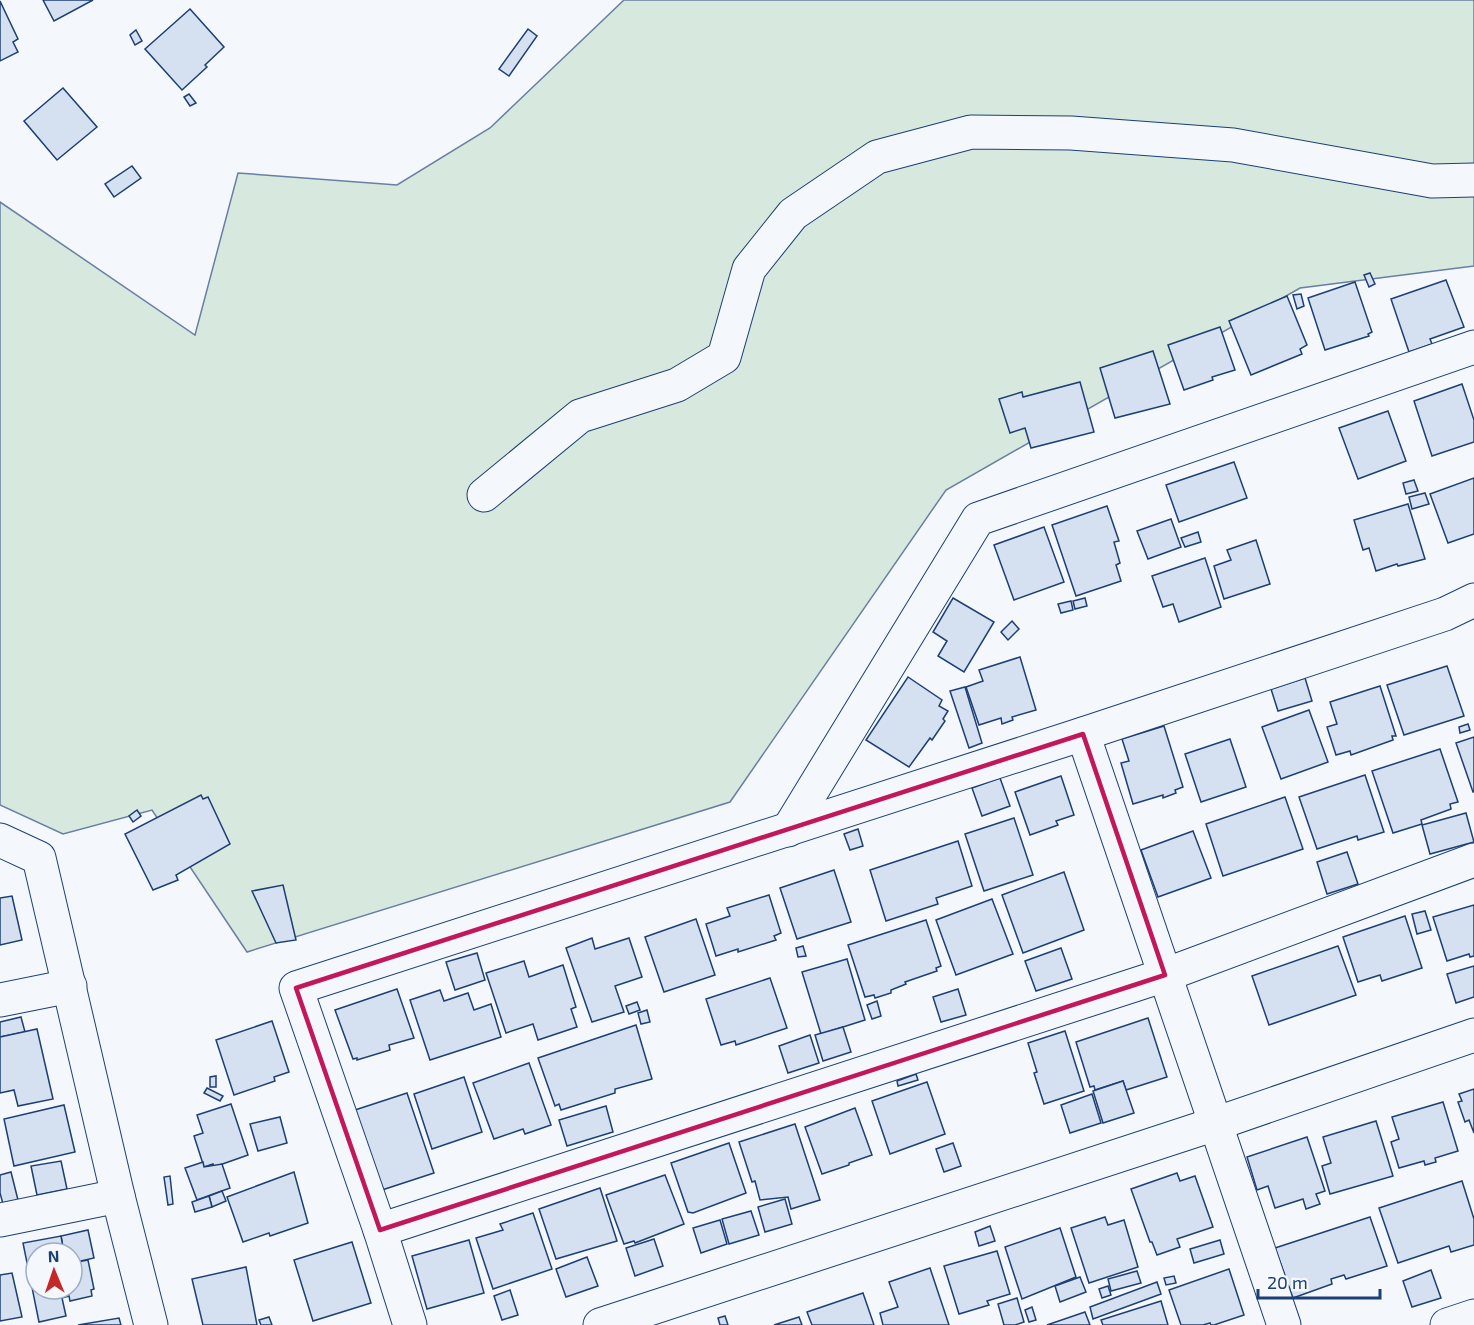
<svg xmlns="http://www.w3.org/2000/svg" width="1474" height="1325" font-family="'Exo 2',sans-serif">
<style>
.green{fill:#d7e8df;stroke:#687fa3;stroke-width:1.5}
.building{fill:#d5e0f0;stroke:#1d3f73;stroke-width:1.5}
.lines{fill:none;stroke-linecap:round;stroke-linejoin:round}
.minor-casing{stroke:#1d3f73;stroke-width:35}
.minor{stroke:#f4f7fb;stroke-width:33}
.marked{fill:none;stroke:#c2185b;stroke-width:4.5;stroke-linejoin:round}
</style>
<rect width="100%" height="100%" fill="#f4f7fb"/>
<path class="green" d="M624,0H1474V266L1300,288L946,490L730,802L247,952L152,810L63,834L0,805V202L195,335L238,173L397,185L490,128Z"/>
<g class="building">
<path d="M43,0H93L54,21Z"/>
<path d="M0,1L18,39L13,42L18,52L0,61Z"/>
<path d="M190,9L224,47L205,65L207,67L182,90L145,49Z"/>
<path d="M528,29L537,36L509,76L499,69Z"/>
<path d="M136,30L142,41L135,45L130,35Z"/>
<path d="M63,88L97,127L57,160L24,121Z"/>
<path d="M189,94L196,103L190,106L184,97Z"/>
<path d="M132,166L141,178L114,197L105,184Z"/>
<path d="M1370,273L1375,284L1369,287L1364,275Z"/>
<path d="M1446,280L1464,327L1430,339L1432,344L1409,352L1391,299Z"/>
<path d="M1355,282L1372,332L1368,334L1369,336L1325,350L1308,298Z"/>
<path d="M1301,294L1304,306L1297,309L1293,295Z"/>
<path d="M1287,296L1307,345L1300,349L1302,354L1251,375L1229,321Z"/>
<path d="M1220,327L1235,370L1212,377L1213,380L1184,390L1168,345Z"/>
<path d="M1153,351L1170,404L1115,418L1100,368Z"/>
<path d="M1080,382L1094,432L1031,448L1025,428L1010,433L999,399L1022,392L1023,397Z"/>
<path d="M1462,384L1474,420V442L1432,456L1414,401Z"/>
<path d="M1388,411L1406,461L1358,479L1339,428Z"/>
<path d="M1234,462L1247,498L1179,522L1166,485Z"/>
<path d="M1474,478V534L1448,543L1430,494Z"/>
<path d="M1414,480L1418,491L1406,494L1403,483Z"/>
<path d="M1425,493L1429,504L1412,509L1409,497Z"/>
<path d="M1408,504L1425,559L1398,566L1397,564L1376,571L1369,548L1363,550L1354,520Z"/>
<path d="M1107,506L1119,541L1114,542L1120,563L1116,565L1121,581L1076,596L1052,525Z"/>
<path d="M1171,519L1181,547L1148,559L1137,531Z"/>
<path d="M1044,527L1064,582L1014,600L994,545Z"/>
<path d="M1198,532L1201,542L1185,547L1181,538Z"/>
<path d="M1256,540L1270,584L1224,599L1214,566L1231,560L1227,550Z"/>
<path d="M1205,558L1221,607L1179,622L1173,604L1163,607L1152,576Z"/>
<path d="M953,598L994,622L964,672L938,656L947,641L933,632Z"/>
<path d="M1085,598L1087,606L1075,609L1073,601Z"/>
<path d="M1071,601L1073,610L1061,613L1058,604Z"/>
<path d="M1012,621L1019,629L1008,640L1001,632Z"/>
<path d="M1020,657L1036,710L1012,717L1013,720L1002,724L1001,718L979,725L966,687L983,681L979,670Z"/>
<path d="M1447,666L1464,716L1404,735L1387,685Z"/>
<path d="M908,677L942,700L939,706L948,711L943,719L945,721L932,740L930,738L909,767L866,740Z"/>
<path d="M1305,678L1312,701L1278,711L1271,689Z"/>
<path d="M1380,686L1396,736H1392L1393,740L1351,755L1350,751L1336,755L1327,727L1337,724L1330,702Z"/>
<path d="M965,687L982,743L969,748L950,691Z"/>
<path d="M1309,710L1328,762L1281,779L1262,727Z"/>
<path d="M1468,724L1470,730L1460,733L1459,727Z"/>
<path d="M1164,726L1183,787L1175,790L1176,793L1163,798V795L1133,804L1121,763L1129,761L1122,739Z"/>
<path d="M1474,737V792H1473L1456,743Z"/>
<path d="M1230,739L1246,787L1201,802L1185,754Z"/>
<path d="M1440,749L1458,802L1450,804L1451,809L1421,820L1422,824L1393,833L1372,771Z"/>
<path d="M1365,775L1384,832L1358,840L1357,836L1317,849L1299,797Z"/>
<path d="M1061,776L1074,815L1056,821L1058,825L1030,835L1015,792Z"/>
<path d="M1000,778L1010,806L982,816L972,788Z"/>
<path d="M201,795L203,799L208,797L230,844L176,875L178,880L153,890L125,834Z"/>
<path d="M1285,797L1303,849L1223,876L1206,824Z"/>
<path d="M137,810L141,816L133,822L129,816Z"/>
<path d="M1466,813L1474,842L1430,854L1422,825Z"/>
<path d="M1014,818L1033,875L984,891L965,834Z"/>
<path d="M858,829L863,846L850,850L844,834Z"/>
<path d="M1193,831L1211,878L1158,897L1141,850Z"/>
<path d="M958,841L972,886L936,898L938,904L886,921L870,870Z"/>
<path d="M1347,852L1358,884L1327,894L1317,862Z"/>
<path d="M834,870L851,922L797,939L780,888Z"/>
<path d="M1064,872L1084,930L1023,953L1002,895Z"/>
<path d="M283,885L296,940L276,943L252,891Z"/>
<path d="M769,895L781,933L774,936L776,940L738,952V949L716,956L706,924L730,916L727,908Z"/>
<path d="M12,896L22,940L0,945V898Z"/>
<path d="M992,899L1013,954L956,975L936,920Z"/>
<path d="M1474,905V956L1470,957L1469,954L1447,961L1433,917Z"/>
<path d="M1425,911L1431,930L1417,934L1412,914Z"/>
<path d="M1405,916L1422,968L1382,981L1380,975L1358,982L1343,937Z"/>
<path d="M696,919L715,975L664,992L645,937Z"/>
<path d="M926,920L941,966L936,968L937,971L905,982L906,984L891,990V993L875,998L874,995L865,997L848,945Z"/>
<path d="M592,938L595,949L629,938L642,977L615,986L624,1012L592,1022L566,948Z"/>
<path d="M803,946L806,956L798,957L796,948Z"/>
<path d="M1338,946L1356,995L1269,1025L1252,976Z"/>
<path d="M1061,948L1072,979L1036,991L1025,961Z"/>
<path d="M477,953L485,980L455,990L446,962Z"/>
<path d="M847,959L865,1020L821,1034L802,972Z"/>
<path d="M524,961L529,977L563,965L576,1007L571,1009L577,1027L538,1040L533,1024L506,1033L486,973Z"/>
<path d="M1474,966V997L1456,1003L1447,974Z"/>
<path d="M770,978L787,1028L736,1045L735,1041L721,1045L706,999Z"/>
<path d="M397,989L414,1038L389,1045L390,1050L357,1060V1058L353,1059L335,1010Z"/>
<path d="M958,989L966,1015L941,1022L933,997Z"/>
<path d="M440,990L444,1001L468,993L474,1010L491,1004L501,1037L430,1060L410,1000Z"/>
<path d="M877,1001L881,1016L872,1019L867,1005Z"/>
<path d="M637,1002L640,1010L629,1014L626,1006Z"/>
<path d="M647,1010L650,1022L641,1024L638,1013Z"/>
<path d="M21,1017L25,1032L0,1037V1022Z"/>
<path d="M1148,1018L1167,1077L1126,1090L1123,1081L1095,1090L1094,1086L1090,1087L1076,1042Z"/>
<path d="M272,1021L289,1072L274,1077L275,1081L234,1095L216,1040Z"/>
<path d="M636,1025L652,1079L615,1089V1093L561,1110L559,1104L555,1106L538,1058Z"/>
<path d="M843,1027L851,1052L823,1061L815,1035Z"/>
<path d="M37,1029L53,1099L18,1106L14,1090L0,1093V1037Z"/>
<path d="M1065,1031L1084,1091L1044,1104L1034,1073L1037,1072L1028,1043Z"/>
<path d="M810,1035L819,1063L788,1073L779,1046Z"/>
<path d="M529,1063L551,1125L525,1134L523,1129L494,1139L473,1083Z"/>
<path d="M916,1074L918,1080L898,1086L897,1081Z"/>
<path d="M216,1076V1087H210V1077Z"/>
<path d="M464,1077L482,1132L432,1149L414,1094Z"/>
<path d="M1123,1081L1134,1113L1103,1123L1093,1091Z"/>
<path d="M927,1082L945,1134L890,1154L872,1101Z"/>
<path d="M207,1088L223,1096L220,1101L204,1093Z"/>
<path d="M1474,1089V1133L1469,1120L1465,1122L1458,1102L1462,1101L1459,1094Z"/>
<path d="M407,1093L434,1173L382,1190L355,1110Z"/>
<path d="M1092,1094L1101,1123L1070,1133L1061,1105Z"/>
<path d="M1443,1102L1458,1151L1435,1158L1436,1162L1425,1165L1424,1161L1399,1168L1391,1142L1399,1139L1392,1117Z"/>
<path d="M231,1104L248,1155L214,1167L213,1164L204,1167L194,1136L203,1133L197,1115Z"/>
<path d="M64,1105L75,1152L14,1166L4,1119Z"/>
<path d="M606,1106L613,1132L567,1146L559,1120Z"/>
<path d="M855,1108L872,1155L849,1163V1165L822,1174L805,1127Z"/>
<path d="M280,1117L287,1143L258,1151L250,1124Z"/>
<path d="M1376,1121L1393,1176L1330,1194L1322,1166L1331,1163L1323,1137Z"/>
<path d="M795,1124L820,1200L791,1209L788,1197L760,1200L755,1181L752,1182L739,1142Z"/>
<path d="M1307,1137L1325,1191L1316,1194L1320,1204L1306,1209L1303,1199L1275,1208L1268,1186L1257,1190L1247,1157Z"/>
<path d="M729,1143L746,1193L693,1213L688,1212L671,1163Z"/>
<path d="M953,1143L961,1166L944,1172L936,1149Z"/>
<path d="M61,1161L67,1189L37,1195L31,1166Z"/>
<path d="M203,1162L204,1167L222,1164L230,1188L197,1200L185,1168Z"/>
<path d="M11,1172L18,1200L3,1204L0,1193V1175Z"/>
<path d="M294,1172L308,1223L270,1236L269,1233L243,1242L227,1197Z"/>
<path d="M1177,1173L1180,1181L1195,1176L1213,1227L1177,1239L1180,1247L1157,1255L1152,1242H1150L1131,1189Z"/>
<path d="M665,1175L684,1224L635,1243L634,1241L624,1244L606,1195Z"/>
<path d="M170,1176L173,1204L168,1205L164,1177Z"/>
<path d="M1462,1181L1474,1219V1245L1451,1252L1449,1246L1398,1263L1379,1208Z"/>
<path d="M600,1188L617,1241L556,1259L539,1209Z"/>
<path d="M222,1191L226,1201L212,1207L209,1196Z"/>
<path d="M209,1196L212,1207L195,1212L192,1202Z"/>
<path d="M785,1199L792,1224L765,1232L758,1207Z"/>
<path d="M751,1211L759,1235L729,1244L722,1219Z"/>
<path d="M533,1213L552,1269L493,1289L476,1238L503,1230L500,1224Z"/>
<path d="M1105,1217L1108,1225L1124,1220L1138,1267L1089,1283L1071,1228Z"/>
<path d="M1370,1217L1387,1266L1346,1279L1344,1275L1331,1279L1332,1284L1293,1298L1275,1248Z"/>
<path d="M720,1220L727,1244L701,1253L693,1228Z"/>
<path d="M990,1226L995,1241L979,1246L975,1232Z"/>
<path d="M1060,1228L1076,1277L1022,1299L1005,1247Z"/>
<path d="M88,1230L94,1258L72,1263V1253H64L61,1236Z"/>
<path d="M61,1236L64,1253H36V1289H72V1263L88,1260L94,1289L91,1290L92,1296L70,1301L69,1296L62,1298L66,1316L39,1322L23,1243Z"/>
<path d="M654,1239L663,1266L635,1276L626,1248Z"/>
<path d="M469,1240L484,1293L427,1309L412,1256Z"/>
<path d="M1220,1240L1224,1254L1194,1263L1190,1249Z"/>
<path d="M352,1242L371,1303L313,1321L294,1260Z"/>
<path d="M997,1251L1010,1294L987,1301L989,1305L959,1314L944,1266Z"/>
<path d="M587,1257L598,1286L566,1297L556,1269Z"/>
<path d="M246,1267L257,1325H203L192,1279Z"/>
<path d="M930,1268L949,1325H883L880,1313L898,1307L889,1282Z"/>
<path d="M1229,1269L1244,1315L1214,1325H1211L1210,1323L1203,1325H1181L1169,1290Z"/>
<path d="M1431,1270L1441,1298L1412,1307L1403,1281Z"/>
<path d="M1137,1271L1141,1283L1111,1291L1108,1279Z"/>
<path d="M12,1273L22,1317L0,1321V1275Z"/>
<path d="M1174,1276L1176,1283L1166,1285L1164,1278Z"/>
<path d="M1080,1277L1086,1292L1060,1302L1055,1286Z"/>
<path d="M1157,1282L1161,1294L1093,1319L1090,1307Z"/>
<path d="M1108,1286L1111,1295L1102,1298L1099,1289Z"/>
<path d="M510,1290L518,1315L502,1320L494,1296Z"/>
<path d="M863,1293L874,1325H812L807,1312Z"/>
<path d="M1017,1298L1024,1322L1015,1325H1004L998,1304Z"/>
<path d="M1161,1301L1168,1325H1103L1101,1320Z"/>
<path d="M1032,1307L1036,1320L1029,1322L1025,1310Z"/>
<path d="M1085,1312L1090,1325H1047Z"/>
<path d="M725,1316L728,1325H720L718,1318Z"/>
<path d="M269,1317L272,1325H261L259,1320Z"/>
<path d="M799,1317L802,1325H774Z"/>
<path d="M119,1318L121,1325H78Z"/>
</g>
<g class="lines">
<defs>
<g id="minor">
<path d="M484,495L580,416L677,385L724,357L749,269L793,214L877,157L971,132L1071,133L1233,145L1432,181L1474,180"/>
<path d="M1083,734L1284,1325"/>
<path d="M788,830L978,519L1474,347"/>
<path d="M0,840L39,858L118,1196L151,1325"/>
<path d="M0,1000L70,986"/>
<path d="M0,1220L118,1196"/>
<path d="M380,1230L1165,975L1474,860"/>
<path d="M410,1325L380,1230L296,988L1083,734L1445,614L1474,600"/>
<path d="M600,1325L1215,1124L1474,1035"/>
<path d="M1447,1325L1474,1316"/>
</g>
</defs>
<use href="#minor" class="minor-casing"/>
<use href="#minor" class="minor"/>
</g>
<path class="marked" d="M1083,734L1165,975L380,1230L296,988Z"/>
<g transform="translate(54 1271) rotate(358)"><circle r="28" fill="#f4f7fb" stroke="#9eadc5" stroke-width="1.5"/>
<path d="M0-4.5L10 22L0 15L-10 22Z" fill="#c62828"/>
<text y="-9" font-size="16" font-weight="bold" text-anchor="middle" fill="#1d3f73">N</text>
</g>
<path d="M1258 1289v9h122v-9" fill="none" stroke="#1d3f73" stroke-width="3"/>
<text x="1267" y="1289" font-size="18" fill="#1d3f73" stroke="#f4f7fb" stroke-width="4.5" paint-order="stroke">20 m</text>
</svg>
